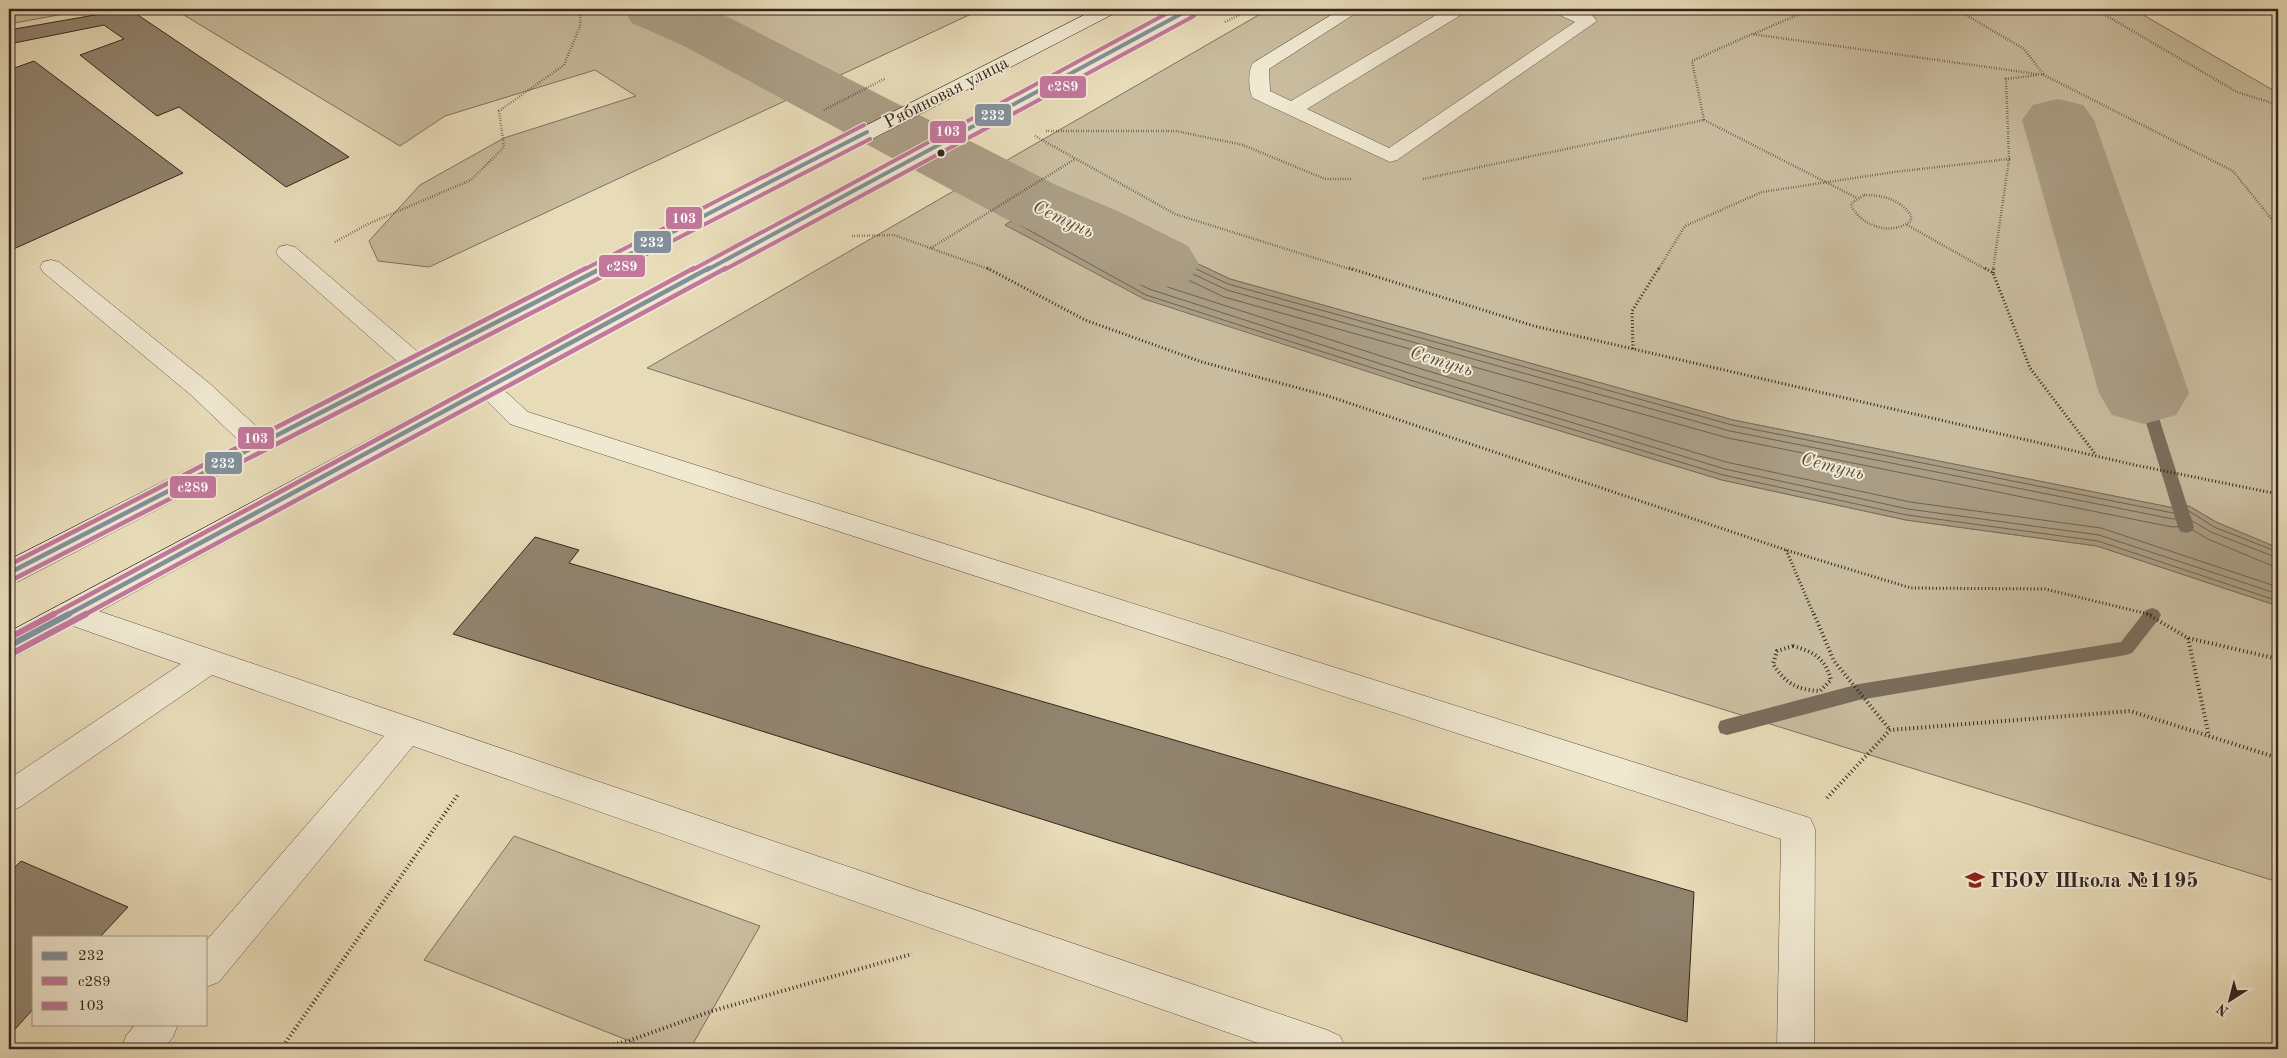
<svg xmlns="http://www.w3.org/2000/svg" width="2287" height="1058" font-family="'Old Standard TT',serif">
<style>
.green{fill:#c9bc9e;stroke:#7e715e}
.water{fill:#aa9d84;stroke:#7a6d5c}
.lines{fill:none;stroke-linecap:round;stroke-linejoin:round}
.shore{stroke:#6e6252;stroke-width:1}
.stream{fill:#7a6d5c;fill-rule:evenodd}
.river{fill:#aa9d84;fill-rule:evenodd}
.building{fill:#91846f;stroke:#33261f}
.service-casing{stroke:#605345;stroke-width:1}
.secondary-casing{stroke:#33261f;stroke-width:1}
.path-far2{stroke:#33261f;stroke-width:2.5;stroke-dasharray:0.5 2;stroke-linecap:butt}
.path-far1{stroke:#33261f;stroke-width:3;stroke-dasharray:1 2.5;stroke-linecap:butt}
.path{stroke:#33261f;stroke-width:4;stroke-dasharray:1 3;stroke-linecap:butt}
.service{fill:#f0e8d1;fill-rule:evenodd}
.secondary{fill:#f0e8d1;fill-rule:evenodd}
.bus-1-far2-casing{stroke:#f0e8d1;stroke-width:6}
.bus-1-far1-casing{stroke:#f0e8d1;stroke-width:8}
.bus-1-casing{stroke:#f0e8d1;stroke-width:10}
.bus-2-far2-casing{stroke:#f0e8d1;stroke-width:6}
.bus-2-far1-casing{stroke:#f0e8d1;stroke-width:8}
.bus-2-casing{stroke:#f0e8d1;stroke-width:10}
.bus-3-far2-casing{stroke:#f0e8d1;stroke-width:6}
.bus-3-far1-casing{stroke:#f0e8d1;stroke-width:8}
.bus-3-casing{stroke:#f0e8d1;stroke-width:10}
.bus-1-far2{stroke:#82909a;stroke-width:4}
.bus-1-far1{stroke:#82909a;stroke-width:4.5}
.bus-1{stroke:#82909a;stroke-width:6}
.bus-2-far2{stroke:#c2779c;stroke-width:4}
.bus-2-far1{stroke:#c2779c;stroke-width:4.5}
.bus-2{stroke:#c2779c;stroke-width:6}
.bus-3-far2{stroke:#c2779c;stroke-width:4}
.bus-3-far1{stroke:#c2779c;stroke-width:4.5}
.bus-3{stroke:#c2779c;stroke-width:6}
.bus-dot{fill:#33261f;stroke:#f0e8d1;stroke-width:2}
.labels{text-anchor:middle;stroke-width:4;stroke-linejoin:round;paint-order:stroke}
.street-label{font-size:18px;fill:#33261f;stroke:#f0e8d1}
.water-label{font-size:19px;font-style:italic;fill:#574a3d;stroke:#f0e8d1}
.near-poi-label{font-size:21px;font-weight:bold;fill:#33261f;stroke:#f0e8d1;text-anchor:start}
.line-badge{stroke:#f0e8d1;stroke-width:2}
.badge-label{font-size:14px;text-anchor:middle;font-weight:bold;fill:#fff}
</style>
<rect width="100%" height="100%" fill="#e8dbb8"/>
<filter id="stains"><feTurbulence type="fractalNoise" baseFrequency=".004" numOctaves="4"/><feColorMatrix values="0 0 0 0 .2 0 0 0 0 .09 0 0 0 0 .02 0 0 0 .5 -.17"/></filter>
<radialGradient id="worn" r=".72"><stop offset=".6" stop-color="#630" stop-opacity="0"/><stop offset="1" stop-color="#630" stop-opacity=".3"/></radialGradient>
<g class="green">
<path d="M9,9H91L9,24Z"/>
<path d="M174,9H982L429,267L378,261L369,241L420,185L504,138L636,96L595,70L445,116L400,146Z"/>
<path d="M1269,9H2133L2278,93V548L2216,522L2189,506L2174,508L1733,420L1230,279L1052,195L1409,385L1722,480L1906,520L2097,546L2278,606V882L1336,589L647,368Z"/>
<path d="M514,836L760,926L690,1049H650L424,960Z"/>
</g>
<path class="water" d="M1052,195L1230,279L1733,420L2174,508L2189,506L2216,522L2278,548V606L2097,546L1906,520L1722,480L1409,385L1144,299L1005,225Z"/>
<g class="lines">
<g class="shore">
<path d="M2278,552L2214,527L2189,511L2173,513L1732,425L1228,284L1053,201L1018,224L1146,295L1410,380L1723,475L1907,515L2098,541L2278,601"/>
<path d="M2278,558L2211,532L2187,518L2173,519L1730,431L1227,290L1054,208L1030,223L1031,226L1149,289L1412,374L1725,469L1908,509L2099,535L2278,594"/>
<path d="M2278,566L2270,565L2208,539L2186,526L2172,527L1728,438L1224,297L1055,217L1045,222L1046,225L1152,282L1415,367L1726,462L1910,502L2101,528L2278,587"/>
</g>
<g class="stream">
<path d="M2144,388L2151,393L2194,527L2192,531L2186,533L2180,531L2178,527L2137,393Z"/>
<path d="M2152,608L2158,610L2161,615L2158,620L2132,653L2126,655L1859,700L1727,735L1720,733L1718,727L1720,721L1727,719L1859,684L2121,642L2146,610Z"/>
</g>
<g class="river">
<path d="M623,9H708L730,18L1056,185L1120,212L1188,246L1199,264L1188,282L1159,289L1130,282L1064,246L1002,217L684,46L632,23Z"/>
<path d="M2058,99L2083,105L2094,120L2189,393L2176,415L2144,424L2112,415L2099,393L2022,120L2033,105Z"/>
</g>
</g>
<g class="building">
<path d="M129,9L349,157L286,187L179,107L157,116L80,55L124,39L104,25L9,44V30Z"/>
<path d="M34,61L183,173L9,251V70Z"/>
<path d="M535,537L579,550L569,563L1694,892L1687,1022L453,634Z"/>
<path d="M21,861L128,907L100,937H34V1008L9,1036V873Z"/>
</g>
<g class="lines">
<defs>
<g id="service">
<path d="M1341,9H1362L1269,69L1270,91L1291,101L1446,9H1467L1464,13L1307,109L1389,148L1575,22L1555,13L1552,9C1567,9 1588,7 1597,21L1397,160L1390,162L1253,98C1248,91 1248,70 1253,63Z"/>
<path d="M287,245L295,247L425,358L428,364L425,370L416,372L407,370L279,257L276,252L279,247Z"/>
<path d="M51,260L59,262L209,383L268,437L272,444L268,451L259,453L250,451L191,395L43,272L40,267L43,262Z"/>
<path d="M486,379L495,382L528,412L1810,818L1815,829L1814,1049H1777L1781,839L510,424L474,388L477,382Z"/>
<path d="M69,601L1327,1030L1340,1036L1346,1049H1275L413,746L219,982L206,987V941L384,736L212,675L20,807L9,812V779L181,664L59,621L54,613L59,605Z"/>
<path d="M136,1024H178L173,1037L163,1049H121L126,1036Z"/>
</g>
<g id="secondary">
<path d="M1096,9H1118L1115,13L19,581L9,584V560Z"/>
<path d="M1177,9H1199L1196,13L19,655L9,658V632Z"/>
</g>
</defs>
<use href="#service" class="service-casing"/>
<use href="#secondary" class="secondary-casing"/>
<g class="path-far2">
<path d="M1775,9L1801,13"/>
<path d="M1956,9L2024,49L2044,75"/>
<path d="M2095,9L2237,92L2278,105"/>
<path d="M1225,22L1251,9"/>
<path d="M1753,34L1802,13V9"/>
<path d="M824,110L886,78"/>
<path d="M1704,120L1857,198"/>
<path d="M1046,131H1176L1243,145L1325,179H1351"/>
<path d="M1035,136L1175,214L1353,270"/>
<path d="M1423,179L1704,120L1692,61L1752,34L2044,75L2233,171L2278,227"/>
<path d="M1864,195C1883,195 1899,199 1911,215V221C1891,236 1863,227 1851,206L1853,202Z"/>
<path d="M1907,225L1987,270"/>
<path d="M852,236L894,235L991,270"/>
<path d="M335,242L368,224L471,180L504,147L499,111L564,65L580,26L581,9"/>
<path d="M931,248L1075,159"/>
<path d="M1658,270L1685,226L1762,192L1894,172L2009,159L2006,79L2038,75"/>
<path d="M1993,270L2009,159"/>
</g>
<g class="path-far1">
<path d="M987,268L1085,320L1202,362L1328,396L1786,550L1911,588L2045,589L2152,615"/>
<path d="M1349,268L1534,326L2135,465L2278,494"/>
<path d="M1985,268L1993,273L2030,368L2096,455"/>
<path d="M1993,273L1994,268"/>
<path d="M1633,349L1632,311L1659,268"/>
<path d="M1786,550L1814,615"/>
</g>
<g class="path">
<path d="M1814,614L1834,661L1890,730"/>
<path d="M2147,614L2188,638L2278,659"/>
<path d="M2188,638L2209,736"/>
<path d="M1793,646C1814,652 1825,658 1831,680L1820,691C1797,690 1785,683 1773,664L1777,651Z"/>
<path d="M1827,798L1890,730L2130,711L2278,758"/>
<path d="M281,1049L459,793"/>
<path d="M594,1049L628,1041L712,1011L912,954"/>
</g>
<use href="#service" class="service"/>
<use href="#secondary" class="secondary"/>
<defs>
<g id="bus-1-far2">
<path d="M599,270L867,132"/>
<path d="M707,270L1190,9"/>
</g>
<g id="bus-1-far1">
<path d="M9,573L602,268"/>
<path d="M67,615L709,268"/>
</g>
<path id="bus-1" d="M9,646L69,614"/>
<g id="bus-2-far2">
<path d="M616,270L870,139"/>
<path d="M724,270L1194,16"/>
</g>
<g id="bus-2-far1">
<path d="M12,580L619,268"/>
<path d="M84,615L726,268"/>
</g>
<path id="bus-2" d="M13,653L86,614"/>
<g id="bus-3-far2">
<path d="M583,270L864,125"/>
<path d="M692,270L1175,9"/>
</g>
<g id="bus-3-far1">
<path d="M9,565L586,268"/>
<path d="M52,615L694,268"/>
</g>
<path id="bus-3" d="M9,638L54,614"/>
</defs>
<use href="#bus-1-far2" class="bus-1-far2-casing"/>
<use href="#bus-1-far1" class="bus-1-far1-casing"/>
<use href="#bus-1" class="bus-1-casing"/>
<use href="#bus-2-far2" class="bus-2-far2-casing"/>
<use href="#bus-2-far1" class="bus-2-far1-casing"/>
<use href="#bus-2" class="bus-2-casing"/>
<use href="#bus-3-far2" class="bus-3-far2-casing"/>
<use href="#bus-3-far1" class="bus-3-far1-casing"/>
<use href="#bus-3" class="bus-3-casing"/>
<use href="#bus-1-far2" class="bus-1-far2"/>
<use href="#bus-1-far1" class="bus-1-far1"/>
<use href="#bus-1" class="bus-1"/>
<use href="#bus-2-far2" class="bus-2-far2"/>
<use href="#bus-2-far1" class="bus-2-far1"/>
<use href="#bus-2" class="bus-2"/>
<use href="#bus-3-far2" class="bus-3-far2"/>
<use href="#bus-3-far1" class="bus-3-far1"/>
<use href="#bus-3" class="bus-3"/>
</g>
<defs>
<symbol id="school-bare" viewBox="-9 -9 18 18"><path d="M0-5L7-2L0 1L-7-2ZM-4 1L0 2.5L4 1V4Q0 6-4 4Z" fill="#8f2418" stroke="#f0e8d1" stroke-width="2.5" paint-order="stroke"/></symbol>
</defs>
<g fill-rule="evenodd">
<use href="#school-bare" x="1961" y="866" width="28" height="28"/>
</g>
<circle class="bus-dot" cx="941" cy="153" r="4.5"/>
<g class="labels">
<g class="street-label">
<text transform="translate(946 92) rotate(-27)" y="6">Рябиновая улица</text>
</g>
<g class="water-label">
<text transform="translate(1064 218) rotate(25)" y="7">Сетунь</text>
<text transform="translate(1442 360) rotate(17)" y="7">Сетунь</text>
<text transform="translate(1833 465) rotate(14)" y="7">Сетунь</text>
</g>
<g class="near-poi-label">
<text x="1990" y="887">ГБОУ Школа №1195</text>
</g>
</g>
<g class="line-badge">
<rect x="1039" y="75" width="48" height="24" rx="5" fill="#c2779c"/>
<rect x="974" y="103" width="38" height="24" rx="5" fill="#82909a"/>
<rect x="929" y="120" width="38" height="24" rx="5" fill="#c2779c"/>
<rect x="665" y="206" width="38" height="24" rx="5" fill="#c2779c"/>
<rect x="633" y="230" width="39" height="24" rx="5" fill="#82909a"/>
<rect x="598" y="254" width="48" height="24" rx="5" fill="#c2779c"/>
<rect x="237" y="426" width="38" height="24" rx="5" fill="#c2779c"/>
<rect x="204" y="451" width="39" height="24" rx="5" fill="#82909a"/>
<rect x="169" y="475" width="48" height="24" rx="5" fill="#c2779c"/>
</g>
<g class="badge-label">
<text x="1063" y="91">с289</text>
<text x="993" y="120">232</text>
<text x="948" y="136">103</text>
<text x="684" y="223">103</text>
<text x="652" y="247">232</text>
<text x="622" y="271">с289</text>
<text x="256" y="443">103</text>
<text x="223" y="468">232</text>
<text x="193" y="492">с289</text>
</g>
<rect width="2287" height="1058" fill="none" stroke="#e8dbb8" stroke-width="30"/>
<rect x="10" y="10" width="2267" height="1038" fill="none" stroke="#33261f" stroke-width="2.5"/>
<rect x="15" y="15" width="2257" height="1028" fill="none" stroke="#33261f"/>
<rect x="32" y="936" width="175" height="90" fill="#f0e8d1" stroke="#a49a8a"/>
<rect x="42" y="952" width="25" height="8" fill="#82909a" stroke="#a49a8a"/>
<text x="78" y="960" font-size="15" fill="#33261f">232</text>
<rect x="42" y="977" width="25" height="8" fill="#c2779c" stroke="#a49a8a"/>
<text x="78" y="986" font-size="15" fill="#33261f">с289</text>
<rect x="42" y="1002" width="25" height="8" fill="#c2779c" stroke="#a49a8a"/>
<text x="78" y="1010" font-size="15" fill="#33261f">103</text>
<g transform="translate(2230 1000) rotate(216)" stroke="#f0e8d1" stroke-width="4" paint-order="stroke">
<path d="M0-4L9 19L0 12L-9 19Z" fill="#33261f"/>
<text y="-8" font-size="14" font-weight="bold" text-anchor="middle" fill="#33261f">N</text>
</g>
<rect width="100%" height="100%" filter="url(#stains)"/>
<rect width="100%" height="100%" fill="url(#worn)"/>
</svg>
